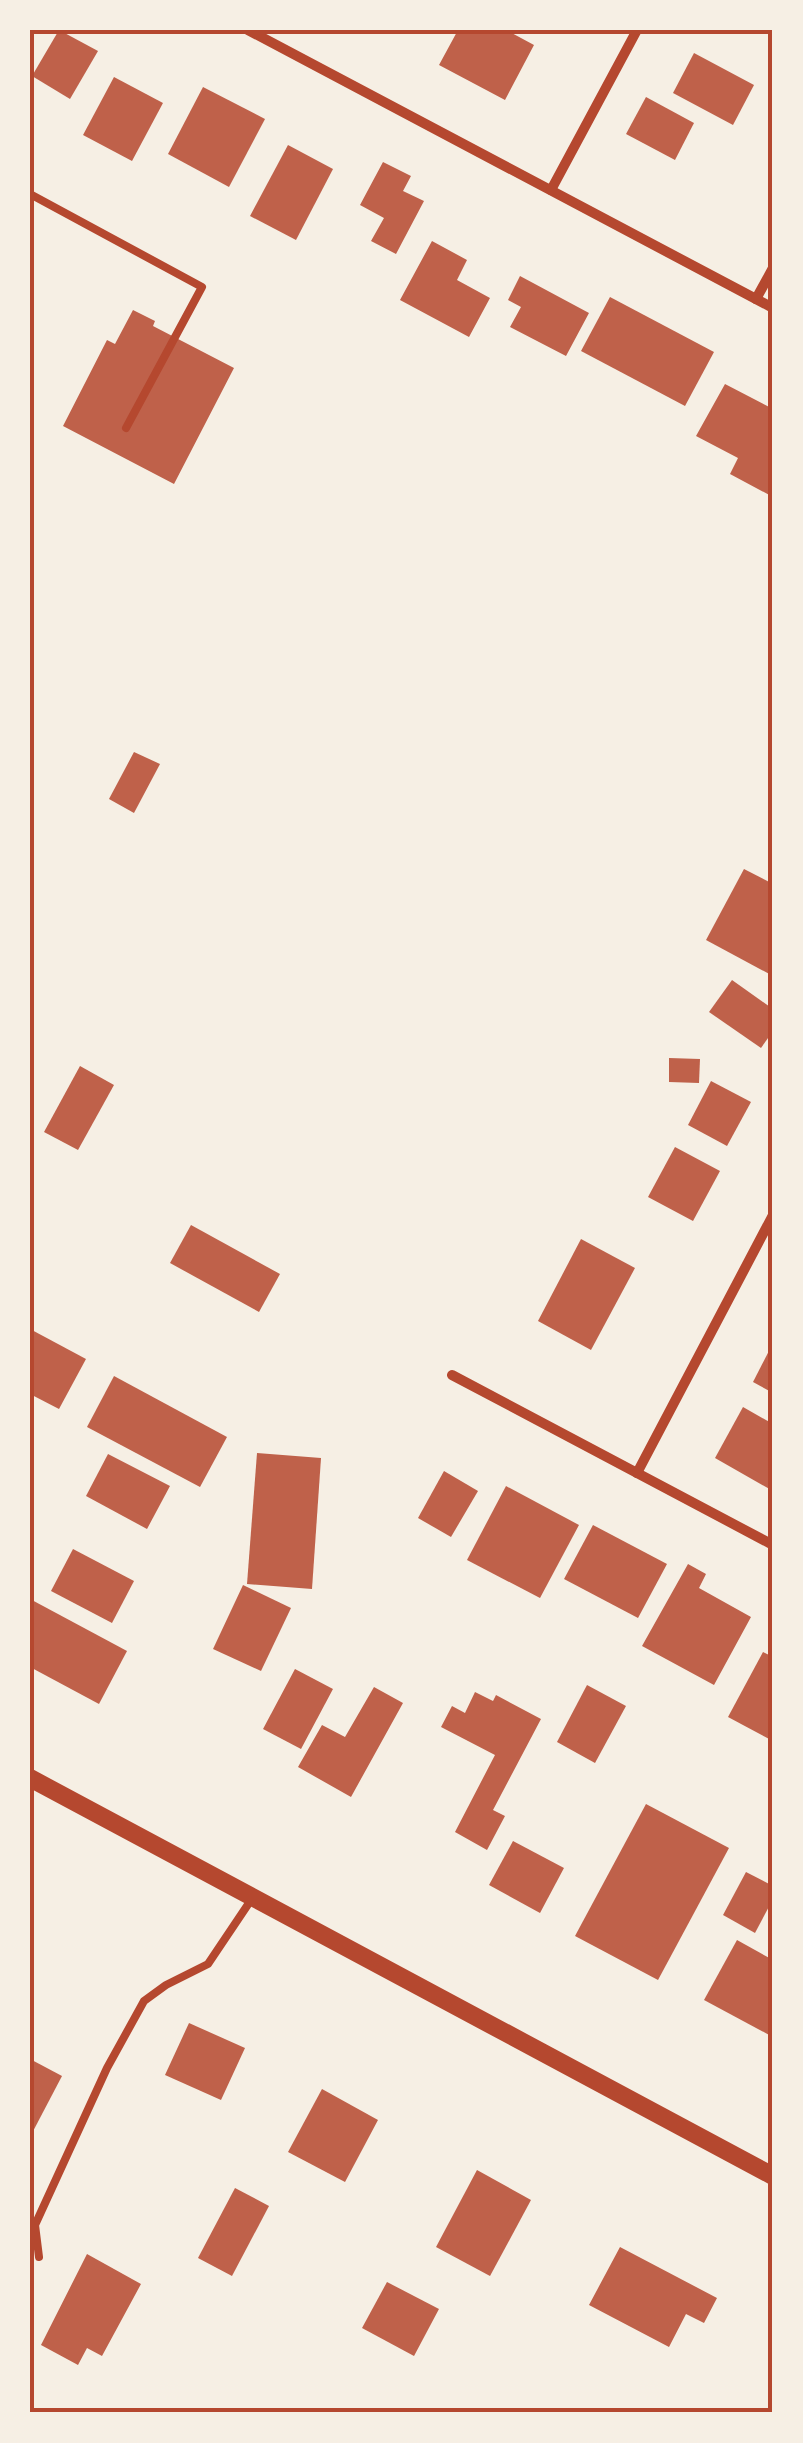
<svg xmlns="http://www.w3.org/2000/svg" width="803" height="2443" font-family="'Varela Round',sans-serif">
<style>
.building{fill:#bf614a}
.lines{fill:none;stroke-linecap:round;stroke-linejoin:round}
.service{stroke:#b5482f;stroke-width:8}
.minor{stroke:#b5482f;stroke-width:10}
.tertiary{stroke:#b5482f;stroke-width:18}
.neatline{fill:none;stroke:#b5482f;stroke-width:4}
</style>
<rect width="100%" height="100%" fill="#f6efe4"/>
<g class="building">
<path d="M59,30L98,51L70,99L32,76Z"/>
<path d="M458,30L469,33L470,30H506L534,45L505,100L439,65Z"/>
<path d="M694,53L754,85L733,125L673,93Z"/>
<path d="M114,77L163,103L132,161L83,135Z"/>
<path d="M203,87L265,119L229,187L168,154Z"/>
<path d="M646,97L694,123L675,160L626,134Z"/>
<path d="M288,145L333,169L296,240L250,216Z"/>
<path d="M383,162L411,176L403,191L424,201L396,254L371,241L384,218L360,205Z"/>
<path d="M432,241L467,260L457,280L490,298L469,337L400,300Z"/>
<path d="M520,276L589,313L566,356L510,327L521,307L508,300Z"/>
<path d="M610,297L714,352L685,406L581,351Z"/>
<path d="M133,310L155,321L153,326L234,368L174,484L63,426L107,340L115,344Z"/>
<path d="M725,384L773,409V497L730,474L738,458L696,436Z"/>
<path d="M134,752L160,764L134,813L109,799Z"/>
<path d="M744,869L773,884V976L706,940Z"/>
<path d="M732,980L773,1009V1031L761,1048L709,1012Z"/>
<path d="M669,1058L700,1059L699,1083L669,1082Z"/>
<path d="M80,1066L114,1085L78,1150L44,1132Z"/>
<path d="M711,1081L751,1102L727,1146L688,1125Z"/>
<path d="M675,1147L720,1171L693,1221L648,1197Z"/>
<path d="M191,1225L280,1274L259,1312L170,1263Z"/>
<path d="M581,1239L635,1268L591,1350L538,1321Z"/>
<path d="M30,1329L86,1359L59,1409L30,1394Z"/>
<path d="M773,1343V1393L753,1382Z"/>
<path d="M114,1376L227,1437L200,1487L87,1427Z"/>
<path d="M743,1407L773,1424V1491L715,1458Z"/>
<path d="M257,1453L321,1458L312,1589L247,1584Z"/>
<path d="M108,1454L170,1486L147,1529L86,1496Z"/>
<path d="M444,1471L478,1491L451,1537L418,1518Z"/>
<path d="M506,1486L579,1525L540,1598L467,1560Z"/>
<path d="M593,1525L667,1564L638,1618L564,1579Z"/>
<path d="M73,1549L134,1581L112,1623L51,1591Z"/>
<path d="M688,1564L706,1574L699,1588L751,1617L714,1685L642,1646Z"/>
<path d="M243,1585L291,1608L261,1671L213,1649Z"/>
<path d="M30,1599L127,1651L99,1704L30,1667Z"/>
<path d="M763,1652L773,1657V1741L728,1717Z"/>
<path d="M295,1669L333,1689L301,1749L263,1729Z"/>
<path d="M587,1685L626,1706L595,1763L557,1742Z"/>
<path d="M374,1687L403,1703L351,1797L298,1767L322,1725L345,1737Z"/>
<path d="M475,1692L493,1701L496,1695L541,1719L493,1810L505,1816L487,1850L455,1832L495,1755L441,1727L452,1706L465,1713Z"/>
<path d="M646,1804L729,1848L658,1980L575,1936Z"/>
<path d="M513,1841L564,1868L540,1913L489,1885Z"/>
<path d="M746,1872L773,1886V1899L755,1933L723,1915Z"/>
<path d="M737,1940L773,1960V2037L704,2000Z"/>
<path d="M189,2023L245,2048L221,2100L165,2075Z"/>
<path d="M30,2059L62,2076L30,2137Z"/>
<path d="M322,2089L378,2120L345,2182L288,2152Z"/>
<path d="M477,2170L531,2200L490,2276L436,2247Z"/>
<path d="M235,2188L269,2206L232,2276L198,2258Z"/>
<path d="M620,2247L717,2298L704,2323L686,2314L669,2347L589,2305Z"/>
<path d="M87,2254L141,2284L102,2356L87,2348L78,2365L41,2345Z"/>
<path d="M387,2282L439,2309L414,2356L362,2328Z"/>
</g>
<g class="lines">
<g class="service">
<path d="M30,194L202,287L126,428"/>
<path d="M39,2257L35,2225L107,2068L144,2001L166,1985L208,1964L253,1897"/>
</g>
<g class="minor">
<path d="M248,30L773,308"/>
<path d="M551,190L637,30"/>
<path d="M756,299L773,268"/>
<path d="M452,1375L773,1545"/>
<path d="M637,1473L773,1215"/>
</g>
<path class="tertiary" d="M30,1778L773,2176"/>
</g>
<rect width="803" height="2443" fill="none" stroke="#f6efe4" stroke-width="65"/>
<rect x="32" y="32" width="738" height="2378" class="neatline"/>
</svg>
